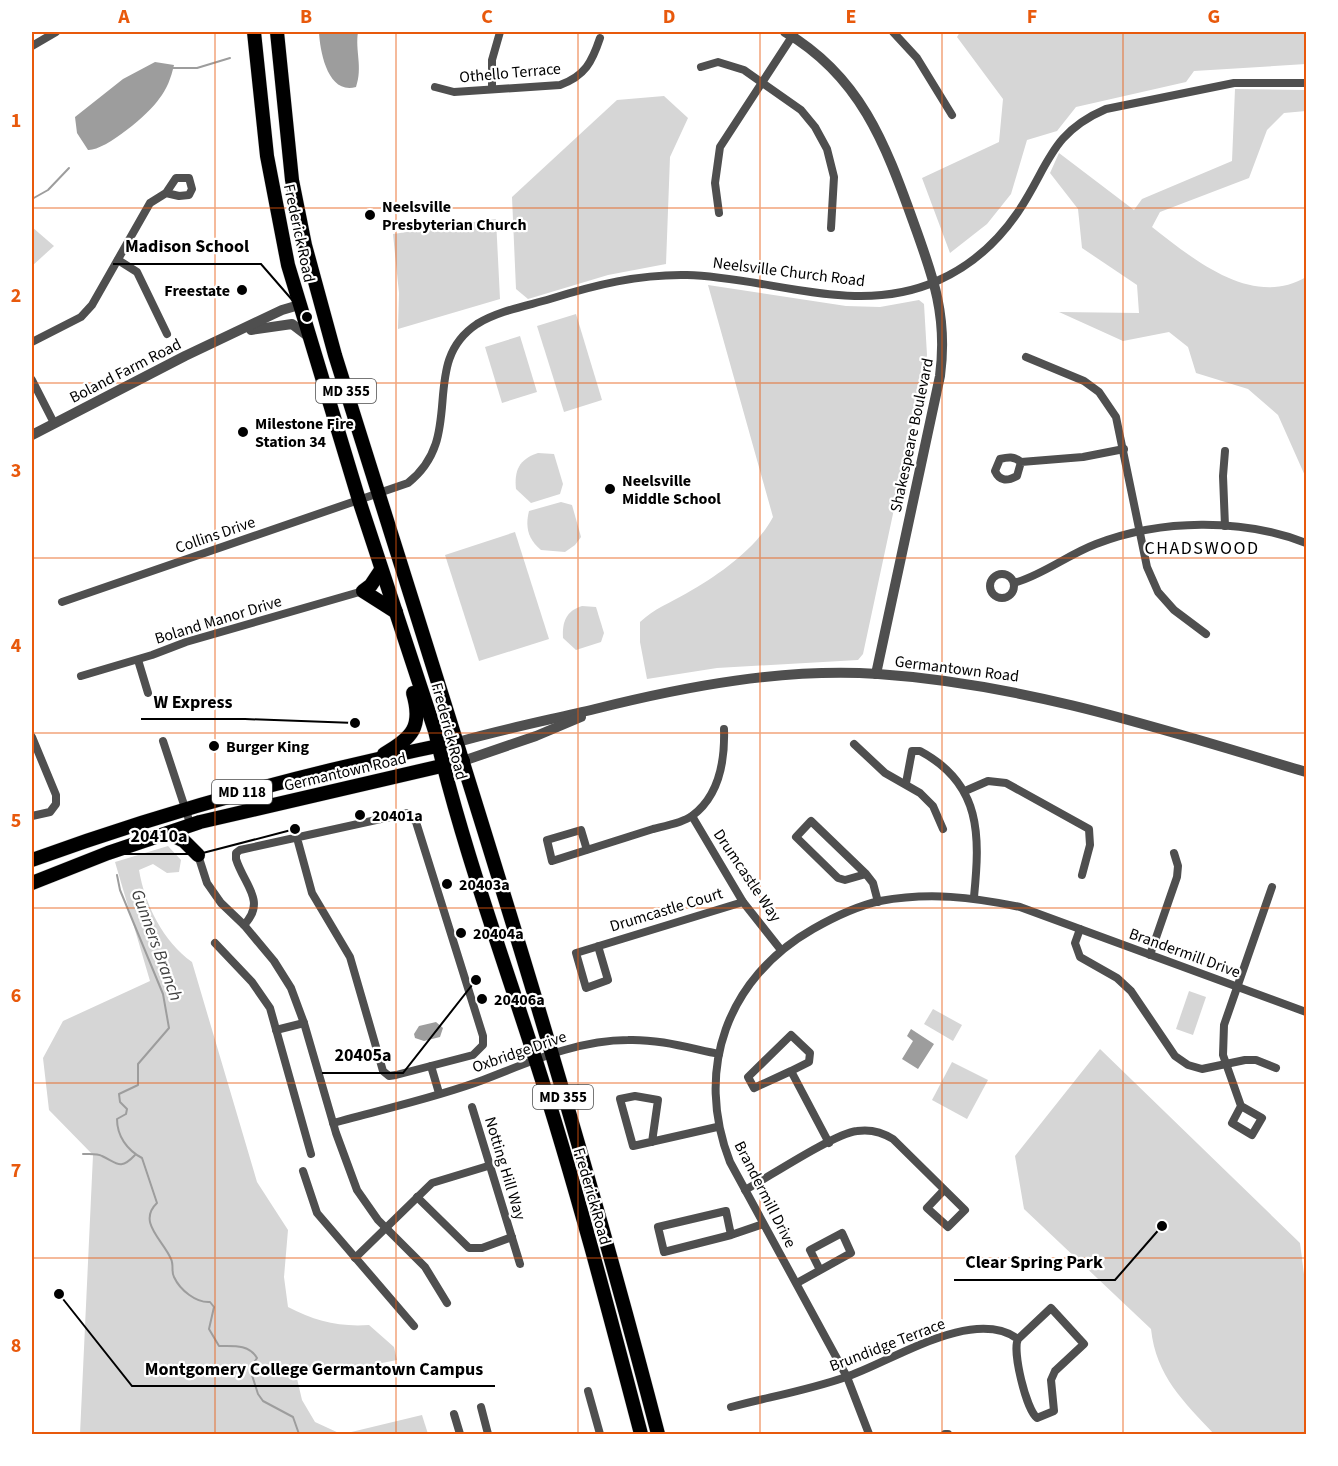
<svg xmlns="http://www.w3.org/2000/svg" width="1338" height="1466" font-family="'Source Sans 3',sans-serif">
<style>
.green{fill:#d6d6d6}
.water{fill:#9d9d9d}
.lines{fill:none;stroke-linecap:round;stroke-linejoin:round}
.stream{stroke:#9d9d9d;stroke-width:2}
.primary-casing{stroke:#dbdbdb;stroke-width:15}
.minor{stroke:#4f4f4f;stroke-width:8}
.tertiary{stroke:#4f4f4f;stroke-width:10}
.primary{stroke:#000;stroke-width:14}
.grid{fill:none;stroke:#e8590c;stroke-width:1.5;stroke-opacity:0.55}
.poi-dot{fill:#000;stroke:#fff;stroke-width:2}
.labels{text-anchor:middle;stroke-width:4.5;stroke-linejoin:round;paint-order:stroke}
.shield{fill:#fff;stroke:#4c4c4c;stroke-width:1.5}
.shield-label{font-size:15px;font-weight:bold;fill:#000}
.street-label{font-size:16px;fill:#000;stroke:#fff}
.poi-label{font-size:16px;font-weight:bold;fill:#000;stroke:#fff;text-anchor:start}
.neighbourhood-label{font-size:18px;letter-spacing:1.5px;fill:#000;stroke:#fff}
.water-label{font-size:18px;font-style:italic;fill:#3e3e3e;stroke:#fff}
.leader{fill:none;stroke:#000;stroke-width:2}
.callout-dot{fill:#000;stroke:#fff;stroke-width:2}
.callout-label{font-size:18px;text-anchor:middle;font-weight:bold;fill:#000;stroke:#fff;stroke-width:4.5;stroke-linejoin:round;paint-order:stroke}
.neatline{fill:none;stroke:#e8590c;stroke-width:2}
.grid-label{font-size:20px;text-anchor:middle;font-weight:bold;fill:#e8590c}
</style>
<rect width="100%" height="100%" fill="#fff"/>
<g class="green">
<path d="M960,32H1306V64L1194,71L1186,82L1076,107L1057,131L1027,140L1011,194L987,224L950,253L922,178L999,142L1003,99L957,37Z"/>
<path d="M1235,89L1306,90V111L1284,113L1267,130L1249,178L1160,212L1152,227C1193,259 1253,309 1306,277V478L1278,415L1248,389L1196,373L1188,347L1169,332L1123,341L1059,312L1139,313L1137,285L1082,248L1078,209L1050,173L1059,153L1134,210L1142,199L1232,161Z"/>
<path d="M664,96L688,118L670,157L666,264L608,275L528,299L516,289L512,197L617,100Z"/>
<path d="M496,219L500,299L398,329L399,293L393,234Z"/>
<path d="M32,227L54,246L32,266Z"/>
<path d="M708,285L846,306L880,307L919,300L924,304L927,355L863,654L858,660L717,668L647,679L640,642V622C655,608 670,603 687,593C719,575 756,549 773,517Z"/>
<path d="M576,314L602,400L564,412L537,326Z"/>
<path d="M520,336L537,392L502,403L485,347Z"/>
<path d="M538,453L554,454L563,484L560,494L531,503L516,489C514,471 519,459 538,453Z"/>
<path d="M561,502L572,505L581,537L575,545L565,552L541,550C528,539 525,527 529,511Z"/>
<path d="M515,532L549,639L479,661L445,555Z"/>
<path d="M582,606L596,607L604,633L601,642L576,650L563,638C562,622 566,611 582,606Z"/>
<path d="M168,846L181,860L179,872L167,873L153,864L139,870C145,905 163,941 192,962L257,1182L288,1230L284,1277L288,1307C315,1321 338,1327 369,1325L394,1347L397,1360L337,1372L320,1366L295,1370L302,1400L315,1422L341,1434H80L93,1155L49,1110L43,1058L63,1021L150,981L115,862Z"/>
<path d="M1189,991L1206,997L1193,1035L1176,1029Z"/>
<path d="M933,1009L962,1025L953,1041L924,1024Z"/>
<path d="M1100,1049L1300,1243L1306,1290V1434H1214C1184,1402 1156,1376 1151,1329L1024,1209L1015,1156Z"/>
<path d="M952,1062L988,1080L967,1119L932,1100Z"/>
<path d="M422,1415L428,1434H343Z"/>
</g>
<g class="water">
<path d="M319,32H358C355,51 363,67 356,87C328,95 320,52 319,32Z"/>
<path d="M155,62L174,65C171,78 167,89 159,99C149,114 105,151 88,150L77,133L75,117L123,79Z"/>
<path d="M436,1022L443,1028L440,1037L424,1041L415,1038L414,1034L419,1026Z"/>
<path d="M911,1029L934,1044L918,1069L902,1059L913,1041L907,1036Z"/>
</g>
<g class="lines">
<g class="stream">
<path d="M173,68H197L230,58"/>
<path d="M32,199L48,190L69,168"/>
<path d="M117,875L120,890L163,994L169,1028L138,1064V1085L119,1094L120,1102L127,1109L126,1114L117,1119C117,1136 127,1150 142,1158L157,1203C137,1222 163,1240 171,1259C174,1265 171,1272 174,1277C180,1290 196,1303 210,1302L214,1307L209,1329L219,1346C233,1346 249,1344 257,1358L250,1369L258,1394L263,1401L293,1417L299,1434"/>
<path d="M83,1154C88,1154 97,1153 102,1156C117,1163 120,1171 135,1155"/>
</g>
<defs>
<g id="primary">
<path d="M254,32L267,156L288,265L359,500L435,731C461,842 500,949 535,1058C575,1182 608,1308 641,1434"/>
<path d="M277,32L292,180L305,245L335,355C447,713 564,1071 658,1434"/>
<path d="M381,570L371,585L363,591L396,612"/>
<path d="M384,754C412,738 423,727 413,693"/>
<path d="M168,833L184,841L198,855"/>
<path d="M32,860C167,811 305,773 447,744"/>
<path d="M32,883L108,853L200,822L463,761"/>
</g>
</defs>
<use href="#primary" class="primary-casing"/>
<g class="minor">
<path d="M893,32L917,58L952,115"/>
<path d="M32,46L56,32"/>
<path d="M701,67L718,62L744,70L801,110L815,127L827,149L834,177L831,228"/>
<path d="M435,87L454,92L560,85C585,76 592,62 600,38"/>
<path d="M492,89V60L500,32"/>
<path d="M719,213L715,183L720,147L795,32"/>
<path d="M118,260L137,272L167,334"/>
<path d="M32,342L81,317L92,305L150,203L166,193L176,178H189L192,189L189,195L179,196L166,193"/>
<path d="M1026,357L1084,381L1099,392L1116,417L1147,567L1158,592L1174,610L1206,634"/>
<path d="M32,380L54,423"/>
<path d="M1225,451L1223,476L1225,526"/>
<path d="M1021,462L1017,476C1008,481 1000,482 995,471L1000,459C1008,457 1014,456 1021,462L1083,457L1124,449"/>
<circle cx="1002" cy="586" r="12"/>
<path d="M1014,583C1043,575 1067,555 1096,544C1161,519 1242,518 1306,543"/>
<path d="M62,602L408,483C468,436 417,364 477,324C498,311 526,306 550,299C595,285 639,274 687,275C769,277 857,317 937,281C971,266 997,243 1018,212C1049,166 1050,133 1106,109L1234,83H1306"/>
<path d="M138,660L148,693"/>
<path d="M81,676L152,655L186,642L363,591"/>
<path d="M32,737L56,795V804L50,812L32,816"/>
<path d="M163,741L191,826"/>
<path d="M854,744L885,773L920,793L933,806L943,829"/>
<path d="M906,783L912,751H920C982,784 980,836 974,897"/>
<path d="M965,791L988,781L1006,783L1089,829L1090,845L1082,875"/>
<path d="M692,816L743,902L781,950"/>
<path d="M587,850L581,830L547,840L552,861C586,850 619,840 653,829C665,826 682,823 692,816C719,796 725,760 724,729"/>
<path d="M198,855L207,883L221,903L244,925L274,961L291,988L304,1023L336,1133L357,1190L378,1220L425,1267L447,1303"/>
<path d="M866,874L845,880L838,878L796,837L811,821L866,874L873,883L878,902"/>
<path d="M244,925C267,901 244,885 236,859V853L240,850L408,813L416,822L483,1036V1045L473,1055L396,1075L389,1076L383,1071L350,957L312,893L297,838"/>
<path d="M1080,929L1075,943L1080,957L1117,978L1131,991L1175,1056L1188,1065L1202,1069L1245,1060H1256L1276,1068"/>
<path d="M215,943L252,982L270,1008L311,1154"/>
<path d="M598,946L608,980L586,988L576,953L743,902"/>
<path d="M1150,955L1177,877L1178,866L1174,853"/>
<path d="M276,1030L304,1023"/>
<path d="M431,1066L439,1093"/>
<path d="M791,1071L809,1062L810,1053L791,1035L748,1077L754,1088L791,1071L829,1143"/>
<path d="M1241,1106L1262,1118L1252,1135L1232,1123L1241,1106L1223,1055L1224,1025L1272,887"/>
<path d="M472,1107L520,1264"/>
<path d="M333,1123C383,1109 435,1098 483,1080C530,1062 577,1040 628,1040C659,1039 689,1048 719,1054"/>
<path d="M652,1142L658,1100L635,1096L620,1099L633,1146L717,1127"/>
<path d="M303,1171L317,1213L414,1326"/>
<path d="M745,1190C769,1177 833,1134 857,1131C870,1129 882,1132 893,1139L965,1210L948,1227L927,1208L944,1190"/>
<path d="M417,1197L469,1248H482L512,1237"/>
<path d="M731,1235L726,1211L658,1227L664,1252L731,1235L763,1224"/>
<path d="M355,1258L432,1183L488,1166"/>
<path d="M797,1283L851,1253L842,1233L810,1250L820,1270"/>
<path d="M588,1391L600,1434"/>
<path d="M481,1407L488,1434"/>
<path d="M731,1407C769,1397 809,1390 846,1377C891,1362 973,1306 1018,1339C1012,1351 1026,1409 1037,1418L1054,1411L1051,1380L1055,1371L1084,1344L1051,1308L1018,1339"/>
<path d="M454,1414L460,1434"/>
<path d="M869,1434L847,1377L730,1162C694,1070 727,978 813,929C834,917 857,906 880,901C929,892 972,897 1020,907L1306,1012"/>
<path d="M945,1434H948"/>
</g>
<g class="tertiary">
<path d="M785,32C860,76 885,143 913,221C933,276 948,316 940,376L876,674"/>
<path d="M251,330L292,324L309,337"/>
<path d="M32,435L185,356L282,310L299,305"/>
<path d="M458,742C503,729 549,720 595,709C687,686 783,668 878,674C1026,684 1165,730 1306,772"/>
<path d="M463,761L536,736L581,717"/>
</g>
<use href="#primary" class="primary"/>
</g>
<path class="grid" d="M215,32V1434M396,32V1434M578,32V1434M760,32V1434M942,32V1434M1123,32V1434M32,208H1306M32,383H1306M32,558H1306M32,733H1306M32,908H1306M32,1083H1306M32,1258H1306"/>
<g class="poi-dot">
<circle cx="370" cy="215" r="6"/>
<circle cx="242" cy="290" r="6"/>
<circle cx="243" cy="432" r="6"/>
<circle cx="610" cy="489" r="6"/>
<circle cx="214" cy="746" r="6"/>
<circle cx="360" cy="815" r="6"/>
<circle cx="447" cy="884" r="6"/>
<circle cx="461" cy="933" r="6"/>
<circle cx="482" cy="999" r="6"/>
</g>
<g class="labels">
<g class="shield">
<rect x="316" y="379" width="60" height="24" rx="4.5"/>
<rect x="212" y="780" width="60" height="24" rx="4.5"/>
<rect x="533" y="1085" width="60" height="24" rx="4.5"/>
</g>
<g class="shield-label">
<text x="346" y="396">MD 355</text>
<text x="242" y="797">MD 118</text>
<text x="563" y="1102">MD 355</text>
</g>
<g class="street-label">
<text transform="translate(510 72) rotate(-5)" y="6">Othello Terrace</text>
<text transform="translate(300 233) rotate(78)" y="6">Frederick Road</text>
<text transform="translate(789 271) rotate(7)" y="6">Neelsville Church Road</text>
<text transform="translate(125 370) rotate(-27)" y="6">Boland Farm Road</text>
<text transform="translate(911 435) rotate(-78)" y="6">Shakespeare Boulevard</text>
<text transform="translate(215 534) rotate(-19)" y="6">Collins Drive</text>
<text transform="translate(218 619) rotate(-17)" y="6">Boland Manor Drive</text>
<text transform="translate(957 668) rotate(7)" y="6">Germantown Road</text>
<text transform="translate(450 731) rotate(75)" y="6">Frederick Road</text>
<text transform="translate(345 771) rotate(-13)" y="6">Germantown Road</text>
<text transform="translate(748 875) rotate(56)" y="6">Drumcastle Way</text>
<text transform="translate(666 909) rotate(-17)" y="6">Drumcastle Court</text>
<text transform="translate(1185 952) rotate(20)" y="6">Brandermill Drive</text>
<text transform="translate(519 1051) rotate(-19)" y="6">Oxbridge Drive</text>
<text transform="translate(506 1168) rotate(73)" y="6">Notting Hill Way</text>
<text transform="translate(766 1194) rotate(63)" y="6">Brandermill Drive</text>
<text transform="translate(593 1196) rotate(74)" y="6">Frederick Road</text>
<text transform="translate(887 1344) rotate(-21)" y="6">Brundidge Terrace</text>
</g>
<g class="poi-label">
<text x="382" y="212">Neelsville<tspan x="382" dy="18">Presbyterian Church</tspan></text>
<text x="230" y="296" text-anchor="end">Freestate</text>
<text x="255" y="429">Milestone Fire<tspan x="255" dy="18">Station 34</tspan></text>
<text x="622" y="486">Neelsville<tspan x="622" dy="18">Middle School</tspan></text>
<text x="226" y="752">Burger King</text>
<text x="372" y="821">20401a</text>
<text x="459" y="890">20403a</text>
<text x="473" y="939">20404a</text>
<text x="494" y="1005">20406a</text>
</g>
<g class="neighbourhood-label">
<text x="1202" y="554">CHADSWOOD</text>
</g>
<g class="water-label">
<text transform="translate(157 945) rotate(70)" y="6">Gunners Branch</text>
</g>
</g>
<path class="leader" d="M307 317L261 264H113M355 723L245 719H141M295 829L199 854H118M476 980L403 1073H322M1162 1226L1115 1280H954M59 1294L132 1386H495"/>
<g class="callout-dot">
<circle cx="307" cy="317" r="6"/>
<circle cx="355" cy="723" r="6"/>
<circle cx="295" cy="829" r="6"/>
<circle cx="476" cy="980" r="6"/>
<circle cx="1162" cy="1226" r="6"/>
<circle cx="59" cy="1294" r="6"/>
</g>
<g class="callout-label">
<text x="187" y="252">Madison School</text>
<text x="193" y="708">W Express</text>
<text x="159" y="842">20410a</text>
<text x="363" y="1061">20405a</text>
<text x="1034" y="1268">Clear Spring Park</text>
<text x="314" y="1375">Montgomery College Germantown Campus</text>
</g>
<rect width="1338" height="1466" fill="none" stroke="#ffffff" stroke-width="66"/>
<rect x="33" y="33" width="1272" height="1400" class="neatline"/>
<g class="grid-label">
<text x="124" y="23">A</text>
<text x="306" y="23">B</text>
<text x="487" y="23">C</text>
<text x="669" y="23">D</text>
<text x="851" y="23">E</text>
<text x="1032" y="23">F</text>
<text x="1214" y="23">G</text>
<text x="16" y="127">1</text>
<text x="16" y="302">2</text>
<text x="16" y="477">3</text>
<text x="16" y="652">4</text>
<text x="16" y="827">5</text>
<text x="16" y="1002">6</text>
<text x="16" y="1177">7</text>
<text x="16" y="1352">8</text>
</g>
</svg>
